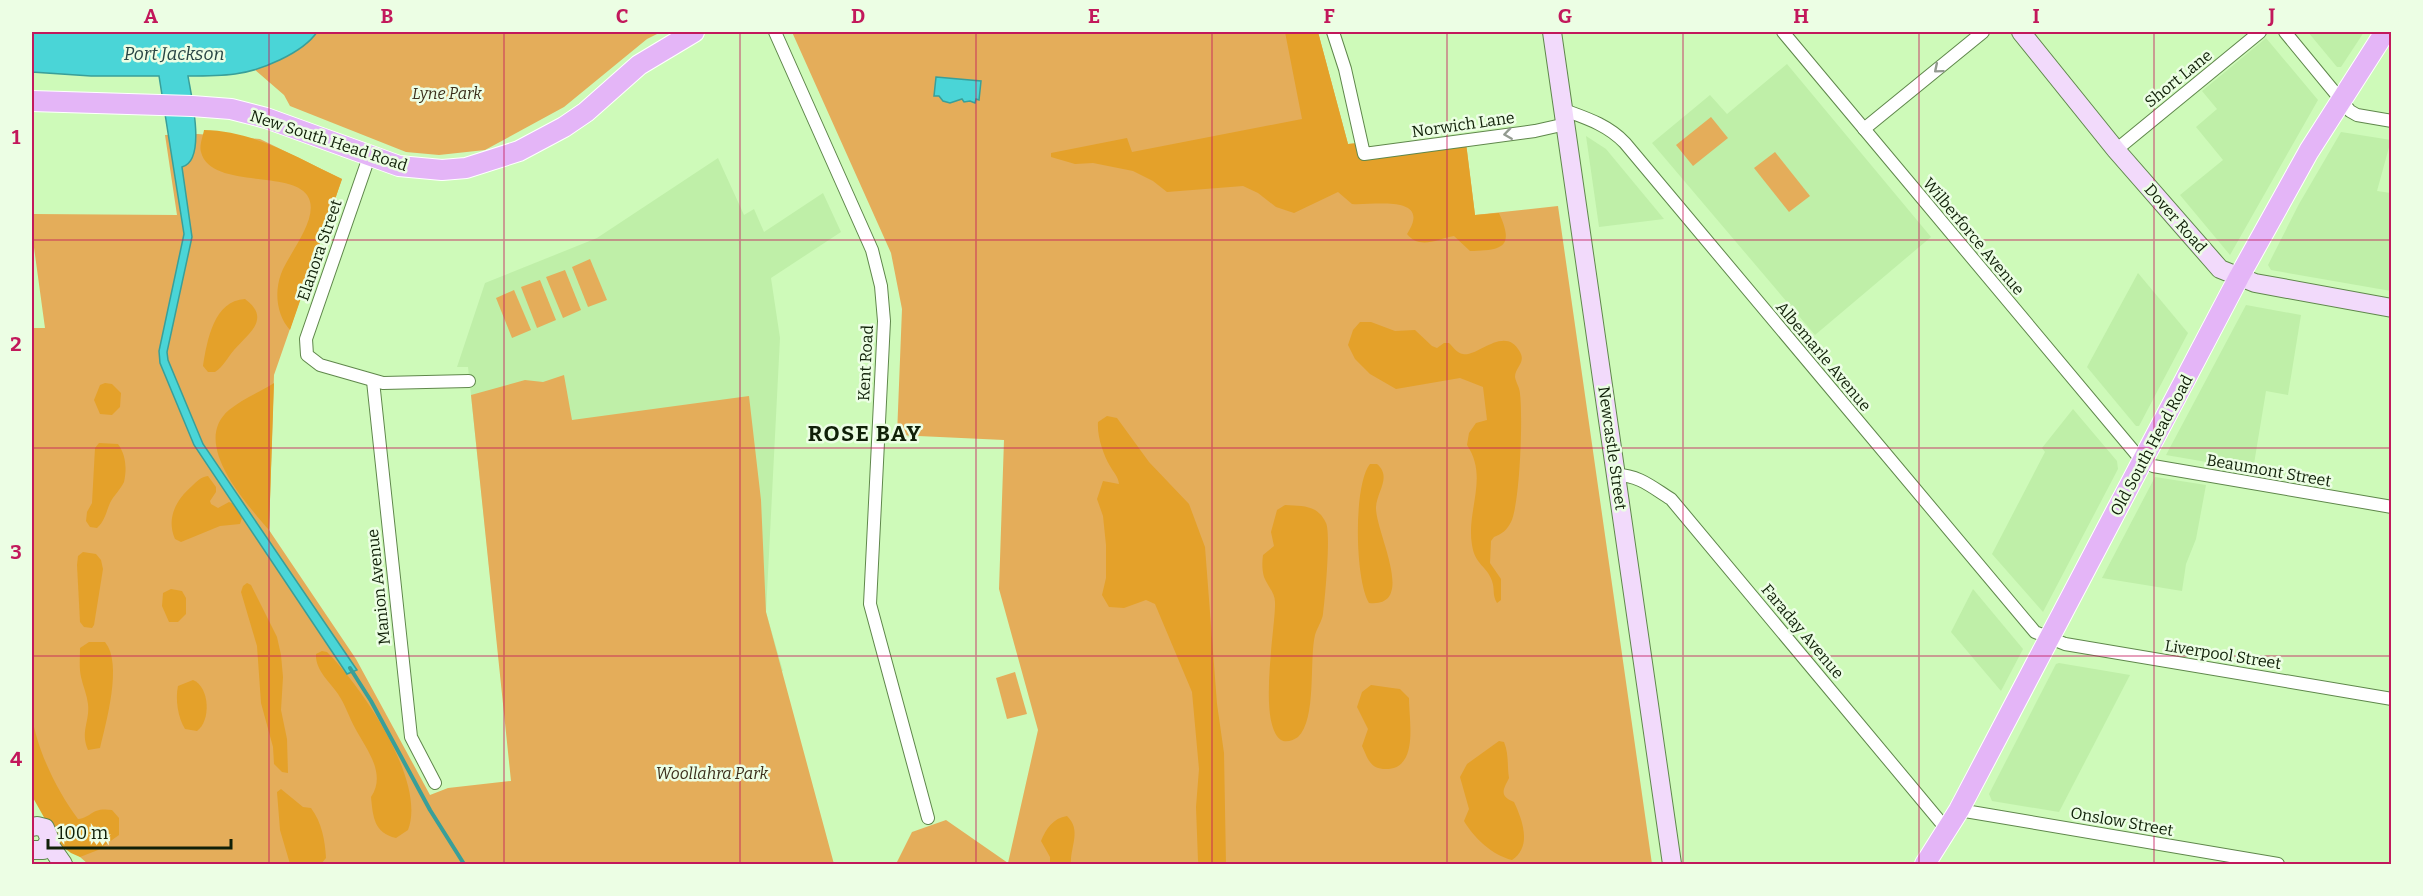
<svg xmlns="http://www.w3.org/2000/svg" width="2423" height="896" font-family="Bitter,serif">
<style>
.built{fill:#bfefa8}
.green{fill:#e4ad5a}
.forest{fill:#e4a12a}
.water{fill:#4ad5d7;stroke:#399f99;stroke-width:1.5}
.lines{fill:none;stroke-linecap:round;stroke-linejoin:round}
.stream{stroke:#399f99;stroke-width:4}
.street-casing{stroke:#5f874b;stroke-width:14}
.secondary-casing{stroke:#5f874b;stroke-width:20}
.primary-casing{stroke:#fff;stroke-width:22}
.street{stroke:#fff;stroke-width:12}
.secondary{stroke:#f2dafb;stroke-width:18}
.primary{stroke:#e4b5f7;stroke-width:20}
.oneway{stroke:#939b90}
.grid{fill:none;stroke:#c2185b;stroke-width:1.5;stroke-opacity:0.55}
.labels{text-anchor:middle;stroke-width:5;stroke-linejoin:round;paint-order:stroke}
.street-label{font-size:16px;fill:#102008;stroke:#ecfee4}
.park-label{font-size:16px;font-style:italic;fill:#3c2f1c;stroke:#ecfee4}
.water-label{font-size:18px;font-style:italic;fill:#274444;stroke:#ecfee4}
.district-label{font-size:22px;font-weight:bold;letter-spacing:1.5px;fill:#102008;stroke:#ecfee4}
.neatline{fill:none;stroke:#c2185b;stroke-width:2}
.grid-label{font-size:20px;text-anchor:middle;font-weight:bold;fill:#c2185b}
</style>
<rect width="100%" height="100%" fill="#cefab9"/>
<g class="built">
<path d="M2308,32H2364L2341,67H2337Z"/>
<path d="M2266,38L2318,100L2230,255L2180,195L2223,160L2196,127L2217,109L2202,91Z"/>
<path d="M1787,64L1931,237L1815,335L1652,143L1710,95L1727,114Z"/>
<path d="M2341,132L2391,140L2377,191L2391,193V291L2271,270L2268,265L2299,204Z"/>
<path d="M1586,136L1606,149L1664,219L1599,227Z"/>
<path d="M718,158L744,215L754,209L764,232L823,193L841,232L771,278L780,338L766,612L783,671L504,708L468,367H457L485,283L597,238Z"/>
<path d="M2138,273L2188,333L2139,426H2136L2087,367Z"/>
<path d="M2246,305L2301,315L2288,395L2266,391L2253,470L2166,455Z"/>
<path d="M2073,409L2117,461L2118,469L2043,612L1992,554L2045,452L2042,448Z"/>
<path d="M2155,477L2206,485L2196,539L2186,564L2182,591L2102,578Z"/>
<path d="M1973,589L2023,649L2001,691L1951,632Z"/>
<path d="M2059,663L2130,675L2059,812L1992,801L1989,794L2056,664Z"/>
</g>
<g class="green">
<path d="M317,32H661L647,39L564,107L485,150L439,155L406,152L290,106L284,95L254,69L300,49Z"/>
<path d="M792,32H1318L1348,144L1359,143L1360,159L1466,143L1475,215L1558,206L1652,864H896L912,832L946,820L1008,863L1038,730L999,589L1004,440L897,435L902,309L891,253Z"/>
<path d="M1711,117L1728,138L1693,166L1676,145Z"/>
<path d="M198,134L260,139L342,179L274,375L269,530L356,659L430,795L448,788L511,781L471,395L525,380L543,382L564,375L572,420L749,396L761,500L766,612L834,864H88L80,857L32,786V328H45L32,233V214L177,215L165,135Z"/>
<path d="M1775,152L1810,196L1789,212L1754,168Z"/>
<path d="M590,259L607,300L588,307L572,267Z"/>
<path d="M565,270L581,310L563,318L546,277Z"/>
<path d="M540,280L556,320L537,328L521,287Z"/>
<path d="M514,290L531,330L512,338L496,298Z"/>
<path d="M1015,672L1027,714L1007,719L996,678Z"/>
</g>
<g class="forest">
<path d="M1285,32H1318L1348,144L1359,143L1360,159L1466,143L1475,215L1499,213C1515,248 1502,250 1470,251L1454,236C1437,239 1420,250 1407,234C1434,193 1369,206 1352,204L1338,192L1294,213L1276,207L1258,193L1243,186L1167,192L1153,181L1133,171L1093,163L1075,164L1051,157V153L1127,138L1132,152L1302,119Z"/>
<path d="M204,130C255,131 298,158 342,179L290,330C277,316 274,293 281,274C288,254 322,216 307,195C290,170 210,189 201,152C199,146 203,136 204,130Z"/>
<path d="M245,299C272,319 248,334 234,350C227,358 224,366 215,372H208L203,366C207,341 214,300 245,299Z"/>
<path d="M1360,322H1371L1395,331L1415,330L1432,346L1437,348L1444,343H1449C1453,347 1457,353 1463,354C1478,357 1505,324 1520,352C1526,363 1515,367 1515,377C1516,383 1520,388 1520,394C1523,417 1520,504 1511,522C1507,530 1502,534 1494,537L1491,541L1490,563L1501,579V600L1497,603C1492,595 1495,589 1492,581C1487,566 1475,565 1472,545C1466,510 1489,478 1467,445L1469,433L1476,423L1487,420L1483,387L1460,378L1396,389L1370,374L1355,359L1348,345L1353,330Z"/>
<path d="M105,383L112,384L121,393L120,407L112,415L100,414L94,400L100,385Z"/>
<path d="M274,383L269,530C246,503 190,443 229,410C242,399 260,392 274,383Z"/>
<path d="M1107,416L1117,418L1149,462L1189,504L1205,547L1217,704L1224,753L1226,864H1199L1198,861L1196,807L1199,769L1192,692L1155,604L1146,600L1124,608L1109,607L1102,595L1106,578V545L1103,516L1097,499L1103,481L1119,484C1118,476 1114,473 1110,466C1103,454 1097,436 1098,422Z"/>
<path d="M99,443L118,444C126,455 127,469 124,482C121,489 114,495 110,503C106,512 105,521 97,528L90,527L86,521L87,512L92,503L95,448Z"/>
<path d="M1370,464H1377C1392,477 1377,491 1376,507C1375,532 1418,608 1369,603C1355,580 1353,485 1370,464Z"/>
<path d="M208,476L216,487V492L210,501L211,504L218,508L229,502L234,504L242,518L240,524L220,526L181,542L175,539C166,518 176,500 192,486C197,481 201,477 208,476Z"/>
<path d="M1285,505C1303,506 1318,505 1326,523C1331,534 1325,599 1323,614C1322,621 1317,628 1315,635C1309,660 1317,719 1298,737C1294,740 1286,743 1281,740C1257,723 1276,627 1275,602C1275,593 1267,585 1264,577C1262,569 1262,563 1263,555L1274,546L1271,532L1277,510Z"/>
<path d="M83,552L96,554L101,560L103,569L94,625L92,628L84,627L80,622L77,565L78,556Z"/>
<path d="M247,583L251,585L277,637L281,655L283,677L281,710L287,739L288,773L282,772L274,764L273,747L261,703L257,646L241,592L243,586Z"/>
<path d="M171,589L182,591L186,598V614L178,622H169L162,606L163,593Z"/>
<path d="M89,642H105C123,663 106,723 100,748L88,750C80,731 90,722 88,704C87,695 83,686 81,677C79,667 80,658 80,648Z"/>
<path d="M322,651L327,652C361,686 427,781 408,830L396,838C374,833 373,817 371,797C387,773 366,749 355,728C349,717 345,704 338,694C329,681 315,670 316,654Z"/>
<path d="M193,680C210,687 211,721 197,731L185,729C178,718 175,699 178,686Z"/>
<path d="M1371,685C1381,686 1389,688 1400,689L1409,698C1409,721 1419,769 1386,769C1370,769 1368,759 1362,746L1368,729L1357,707L1362,692Z"/>
<path d="M32,716C37,750 57,791 78,819C93,817 91,807 112,810L119,818V835L98,850L80,857L71,853L59,844L32,796Z"/>
<path d="M1499,741L1504,742C1509,754 1507,765 1509,778C1503,790 1499,796 1514,802C1523,821 1532,847 1512,860C1492,855 1474,838 1464,821L1469,809L1460,777L1467,764Z"/>
<path d="M281,789L303,807L311,808C322,823 325,840 326,858L321,864H290L280,830L277,792Z"/>
<path d="M1067,816C1082,830 1070,847 1071,864H1050V857L1041,841C1046,829 1053,818 1067,816Z"/>
</g>
<g class="water">
<path d="M32,32H317C303,53 260,71 235,74C220,76 204,76 188,76C191,95 207,161 182,167L192,237L167,352L168,360L203,444L357,670L347,674L194,445L160,363L159,351L184,234L159,76H91L32,72Z"/>
<path d="M936,77L981,81L979,100L976,99L975,103L970,101L964,102L962,99L950,103L943,101L939,96H934Z"/>
</g>
<g class="lines">
<path class="stream" d="M350,668L371,701L430,810L464,864"/>
<defs>
<g id="street">
<path d="M775,32L872,250L881,286L884,321L870,604L928,818"/>
<path d="M1333,32L1345,69L1364,154L1535,131L1566,124"/>
<path d="M1783,32L2142,461L2153,466L2392,507"/>
<path d="M2285,32L2350,111L2357,115L2392,121"/>
<path d="M1564,110C1586,118 1608,125 1625,143L2035,632L2065,644L2392,699"/>
<path d="M1864,129L1983,32"/>
<path d="M2116,150L2260,32"/>
<path d="M369,157L306,339L307,355L320,365L383,383L469,381"/>
<path d="M373,381L411,737L435,783"/>
<path d="M1617,475C1639,475 1653,488 1671,499L1948,831"/>
<path d="M1959,810L2278,864"/>
</g>
<g id="secondary">
<path d="M1552,32L1672,864"/>
<path d="M2021,32L2116,150L2220,269L2255,283L2392,308"/>
<path d="M32,827L37,826L45,828L50,840L43,850H32"/>
<path d="M49,844L63,864"/>
</g>
<g id="primary">
<path d="M32,101L192,106L231,109L266,118L399,166L442,170L466,168L519,151L564,127L586,112L639,65L694,32"/>
<path d="M1925,864L1959,810L2239,277L2309,151L2385,32"/>
</g>
</defs>
<use href="#street" class="street-casing"/>
<use href="#secondary" class="secondary-casing"/>
<use href="#primary" class="primary-casing"/>
<use href="#street" class="street"/>
<use href="#secondary" class="secondary"/>
<use href="#primary" class="primary"/>
</g>
<defs><path id="oneway-chevron" d="M-2-3.5L2.5 0L-2 3.5" fill="none" stroke-width="1.6" stroke-linecap="round" stroke-linejoin="round" transform="scale(1.5)"/></defs>
<g class="oneway">
<use href="#oneway-chevron" transform="translate(1938 69) rotate(140)"/>
<use href="#oneway-chevron" transform="translate(1508 134) rotate(172)"/>
</g>
<path class="grid" d="M269,32V864M504,32V864M740,32V864M976,32V864M1212,32V864M1447,32V864M1683,32V864M1919,32V864M2154,32V864M32,240H2392M32,448H2392M32,656H2392"/>
<g class="labels">
<g class="street-label">
<text transform="translate(2178 78) rotate(-39)" y="6">Short Lane</text>
<text transform="translate(1463 124) rotate(-8)" y="6">Norwich Lane</text>
<text transform="translate(329 140) rotate(18)" y="6">New South Head Road</text>
<text transform="translate(2176 218) rotate(49)" y="6">Dover Road</text>
<text transform="translate(1974 236) rotate(50)" y="6">Wilberforce Avenue</text>
<text transform="translate(319 250) rotate(-71)" y="6">Elanora Street</text>
<text transform="translate(1824 356) rotate(50)" y="6">Albemarle Avenue</text>
<text transform="translate(865 363) rotate(-87)" y="6">Kent Road</text>
<text transform="translate(2151 445) rotate(-62)" y="6">Old South Head Road</text>
<text transform="translate(1613 448) rotate(82)" y="6">Newcastle Street</text>
<text transform="translate(2269 470) rotate(10)" y="6">Beaumont Street</text>
<text transform="translate(378 587) rotate(-96)" y="6">Manion Avenue</text>
<text transform="translate(1803 631) rotate(50)" y="6">Faraday Avenue</text>
<text transform="translate(2223 654) rotate(9)" y="6">Liverpool Street</text>
<text transform="translate(2122 821) rotate(10)" y="6">Onslow Street</text>
</g>
<g class="park-label">
<text x="447" y="99">Lyne Park</text>
<text x="712" y="779">Woollahra Park</text>
</g>
<g class="water-label">
<text x="174" y="60">Port Jackson</text>
</g>
<g class="district-label">
<text x="865" y="441">ROSE BAY</text>
</g>
</g>
<rect width="2423" height="896" fill="none" stroke="#ecfee4" stroke-width="66"/>
<path d="M48 839v9h183v-9" fill="none" stroke="#102008" stroke-width="3"/>
<text x="57" y="839" font-size="18" fill="#102008" stroke="#ecfee4" stroke-width="4.5" paint-order="stroke">100 m</text>
<rect x="33" y="33" width="2357" height="830" class="neatline"/>
<g class="grid-label">
<text x="151" y="23">A</text>
<text x="387" y="23">B</text>
<text x="622" y="23">C</text>
<text x="858" y="23">D</text>
<text x="1094" y="23">E</text>
<text x="1329" y="23">F</text>
<text x="1565" y="23">G</text>
<text x="1801" y="23">H</text>
<text x="2036" y="23">I</text>
<text x="2272" y="23">J</text>
<text x="16" y="144">1</text>
<text x="16" y="351">2</text>
<text x="16" y="559">3</text>
<text x="16" y="766">4</text>
</g>
</svg>
